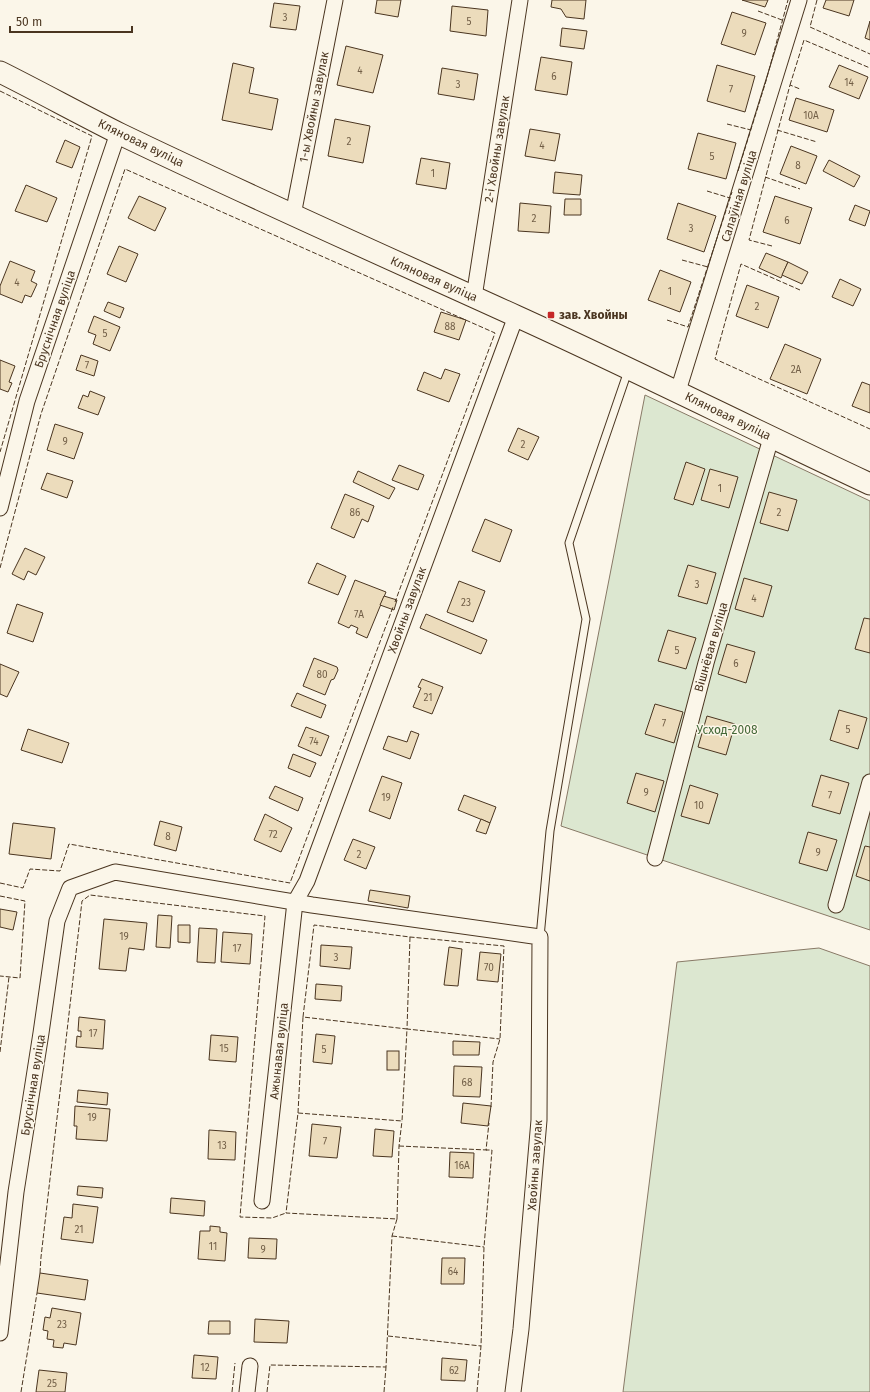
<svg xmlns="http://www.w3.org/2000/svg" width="870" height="1392" font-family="'Fira Sans',sans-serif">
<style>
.green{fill:#dce7d0;stroke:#887966}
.building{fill:#ecdcbc;stroke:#4a3520}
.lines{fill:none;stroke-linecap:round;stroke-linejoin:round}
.lane-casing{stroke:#4a3520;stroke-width:9}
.street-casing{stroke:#4a3520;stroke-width:17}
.secondary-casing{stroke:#4a3520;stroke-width:23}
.lane{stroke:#fbf6e9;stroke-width:7}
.street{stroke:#fbf6e9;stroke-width:15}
.secondary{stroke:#fbf6e9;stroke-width:21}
.fence{stroke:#4a3520;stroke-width:1;stroke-dasharray:5 2;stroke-linecap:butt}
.poi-dot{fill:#c62828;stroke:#fbf6e9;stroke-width:1.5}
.labels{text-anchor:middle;stroke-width:3;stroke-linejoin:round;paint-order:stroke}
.number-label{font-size:10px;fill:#725f47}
.street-label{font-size:12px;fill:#4a3520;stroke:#fbf6e9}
.poi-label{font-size:12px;font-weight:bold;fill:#4a3520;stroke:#fbf6e9;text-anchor:start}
.park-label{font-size:12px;fill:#436837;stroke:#fbf6e9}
</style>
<rect width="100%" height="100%" fill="#fbf6e9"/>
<g class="green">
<path d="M645,395L870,501V930L561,826Z"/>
<path d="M819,948L870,966V1392H623L677,962Z"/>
</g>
<g class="building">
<path d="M377,0H401L398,17L375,13Z"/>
<path d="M552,0H586L584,19L566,17L561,9L551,7Z"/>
<path d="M742,0H768L765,7Z"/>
<path d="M826,0H854L849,16L823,8Z"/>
<path d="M274,3L300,6L296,30L270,27Z"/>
<path d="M452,6L488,10L486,36L450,31Z"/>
<path d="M732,12L766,23L755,55L721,44Z"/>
<path d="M870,21V40L865,38Z"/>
<path d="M562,28L587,31L584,49L560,46Z"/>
<path d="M346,46L383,55L373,93L337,85Z"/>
<path d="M541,57L572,62L567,95L535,90Z"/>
<path d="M233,63L254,68L249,93L278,99L272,130L222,120Z"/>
<path d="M717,65L755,76L745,112L707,101Z"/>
<path d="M839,65L868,77L859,99L829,87Z"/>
<path d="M442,68L478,74L474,100L438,94Z"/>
<path d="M796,98L834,110L827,132L789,120Z"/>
<path d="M335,119L370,126L363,163L328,156Z"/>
<path d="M530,129L560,134L555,161L525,156Z"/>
<path d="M698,133L736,143L726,179L688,169Z"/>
<path d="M65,140L80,147L72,168L56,162Z"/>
<path d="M791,146L817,156L806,184L780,174Z"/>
<path d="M421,158L450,163L446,189L416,184Z"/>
<path d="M829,160L860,176L854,187L823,171Z"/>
<path d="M555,172L582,175L580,195L553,193Z"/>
<path d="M26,185L57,198L47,222L15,211Z"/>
<path d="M139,196L166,208L155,231L128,218Z"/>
<path d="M775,196L812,208L800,244L763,232Z"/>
<path d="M565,199H581V215H564Z"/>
<path d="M520,203L551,206L549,233L518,231Z"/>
<path d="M678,203L716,216L704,252L667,239Z"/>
<path d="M855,205L870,211L865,226L849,220Z"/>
<path d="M119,246L138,254L126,282L107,274Z"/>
<path d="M766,253L788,262L781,278L759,268Z"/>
<path d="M10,261L35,271L31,281L37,284L31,297L25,295L22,303L0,294V286Z"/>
<path d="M788,262L808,272L802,284L782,275Z"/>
<path d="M660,270L691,282L680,312L648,300Z"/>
<path d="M840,279L861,289L853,306L832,297Z"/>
<path d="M747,285L779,297L768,328L736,316Z"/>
<path d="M108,302L124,308L120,318L104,311Z"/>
<path d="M441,312L466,320L459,340L434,332Z"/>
<path d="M94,316L120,327L110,351L93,344L96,335L88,332Z"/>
<path d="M785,344L821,359L807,394L770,379Z"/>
<path d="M81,355L98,361L94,376L76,370Z"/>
<path d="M0,360L15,366L9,382L12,383L8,392L0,389Z"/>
<path d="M445,369L460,374L449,402L417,390L424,372L441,379Z"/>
<path d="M862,382L870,385V413L852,406Z"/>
<path d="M90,391L105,397L98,415L78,408L83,395L88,397Z"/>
<path d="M55,424L83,433L74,459L47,450Z"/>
<path d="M518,428L539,437L528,460L508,451Z"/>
<path d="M686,462L705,469L693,505L674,499Z"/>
<path d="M399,465L424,475L418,490L392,480Z"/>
<path d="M710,469L738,477L729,508L701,500Z"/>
<path d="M358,471L395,488L389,499L353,482Z"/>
<path d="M47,473L73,481L67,498L41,489Z"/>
<path d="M769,492L797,500L788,531L760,523Z"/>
<path d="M345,494L374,506L368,522L362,519L354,538L331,528Z"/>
<path d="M485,519L512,530L500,562L472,551Z"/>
<path d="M25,548L45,557L36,575L28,571L24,580L12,574Z"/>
<path d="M317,563L346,576L338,595L308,583Z"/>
<path d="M688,565L716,573L707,604L678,596Z"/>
<path d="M744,578L772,586L763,617L735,609Z"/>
<path d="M355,580L386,592L367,638L356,633L358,628L351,625L349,628L338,623Z"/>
<path d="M459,581L485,591L473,622L447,612Z"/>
<path d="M384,596L397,600L394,610L380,605Z"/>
<path d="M17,604L43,613L33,642L7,633Z"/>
<path d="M426,614L487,640L481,654L420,628Z"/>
<path d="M864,618L870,619V653L855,649Z"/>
<path d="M668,630L696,638L686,669L658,661Z"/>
<path d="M727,644L755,652L746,683L718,674Z"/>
<path d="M314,658L337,667L338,670L334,679L331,680L325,695L303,686Z"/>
<path d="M0,664L19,672L7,697L0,694Z"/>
<path d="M422,679L443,687L432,714L413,707L421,688L418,687Z"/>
<path d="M297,693L326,705L321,718L291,706Z"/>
<path d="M655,704L683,712L674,743L645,734Z"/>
<path d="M839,710L867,718L858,749L830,740Z"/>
<path d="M707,716L735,724L726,755L698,747Z"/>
<path d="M306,727L329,736L321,756L298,746Z"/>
<path d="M28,729L69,743L62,763L21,750Z"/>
<path d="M411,731L419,734L410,759L383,749L388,736L407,742Z"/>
<path d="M293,754L316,763L310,777L288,768Z"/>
<path d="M636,773L664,781L655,812L627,803Z"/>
<path d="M821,775L849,783L840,814L812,806Z"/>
<path d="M382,776L402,783L390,819L369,811Z"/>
<path d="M690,785L718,794L709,824L681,816Z"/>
<path d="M275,786L303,798L298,811L269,798Z"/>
<path d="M464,795L496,807L490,823L458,810Z"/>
<path d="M265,814L292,828L281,852L254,840Z"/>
<path d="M481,819L490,823L486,834L476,831Z"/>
<path d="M160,821L182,827L176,851L154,845Z"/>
<path d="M13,823L55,828L51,859L9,854Z"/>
<path d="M808,832L837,840L827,871L799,863Z"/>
<path d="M353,839L375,847L366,869L344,860Z"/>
<path d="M865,846L870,847V881L856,876Z"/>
<path d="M370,890L410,896L408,908L368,901Z"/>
<path d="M0,909L17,912L13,930L0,927Z"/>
<path d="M158,915L172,916L170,948L156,947Z"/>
<path d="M104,919L147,923L144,950L129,948L126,971L99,969Z"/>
<path d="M178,925H190V943L178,942Z"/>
<path d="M199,928L217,929L215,963L197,962Z"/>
<path d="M223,932L252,934L250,964L221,962Z"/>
<path d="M321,945L352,947L350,969L320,966Z"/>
<path d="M449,947L462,949L458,986L444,985Z"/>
<path d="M480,952L501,954L498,982L477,980Z"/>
<path d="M316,984L342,986L341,1001L315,999Z"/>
<path d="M79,1017L105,1020L103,1049L76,1047L77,1036L81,1037V1031H78Z"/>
<path d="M316,1034L335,1036L332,1064L313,1062Z"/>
<path d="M211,1035L238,1037L236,1062L209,1060Z"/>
<path d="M453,1041L480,1042L479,1055H453Z"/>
<rect x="387" y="1051" width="12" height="19"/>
<path d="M454,1066L482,1067L480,1097L453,1096Z"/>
<path d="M78,1090L108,1093L107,1105L77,1102Z"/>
<path d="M463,1103L491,1106L488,1126L461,1123Z"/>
<path d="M75,1106L110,1109L107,1141L76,1139L77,1126H74Z"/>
<path d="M312,1124L341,1127L337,1158L309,1156Z"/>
<path d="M375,1129L394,1131L392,1157L373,1156Z"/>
<path d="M209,1130L236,1132L235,1160L208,1159Z"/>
<path d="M450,1152L474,1153L473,1178L449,1177Z"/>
<path d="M78,1186L103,1188L102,1198L77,1195Z"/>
<path d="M171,1198L205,1201L204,1216L170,1213Z"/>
<path d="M73,1204L98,1207L93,1243L61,1239L64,1217L72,1218Z"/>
<path d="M210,1226L220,1227V1232L227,1233L225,1261L198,1259L200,1231H210Z"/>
<path d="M249,1238L277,1239L276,1259L248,1258Z"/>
<path d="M442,1258H465L464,1284H441Z"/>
<path d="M40,1273L88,1280L85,1300L37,1293Z"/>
<path d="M52,1308L81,1313L76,1345L64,1343L63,1348L53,1347L54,1340L47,1339L48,1331L43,1330L45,1317L50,1318Z"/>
<path d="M255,1319L289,1321L287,1343L254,1342Z"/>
<path d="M209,1321H230V1334H208Z"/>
<path d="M194,1355L218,1357L216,1379L192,1378Z"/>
<path d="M442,1358L467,1360L465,1381L441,1380Z"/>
<path d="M39,1370L67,1373L65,1392H36Z"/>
</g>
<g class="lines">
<defs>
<path id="lane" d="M540,937L550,831L586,619L569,543L628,371"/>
<g id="street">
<path d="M293,215L335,0"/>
<path d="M474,297L520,0"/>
<path d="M678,391L799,0"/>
<path d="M0,508L27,401L118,133"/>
<path d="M655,858L706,663L771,438"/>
<path d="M836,905L870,782"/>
<path d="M262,1201L295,902L307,881L516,316"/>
<path d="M0,1333L16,1192L41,1033L57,921L70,888L115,872L312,905L540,937L539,1120L521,1329L513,1392"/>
<path d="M247,1392L250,1366"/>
</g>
<path id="secondary" d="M0,72C40,92 80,114 120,134C251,197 384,256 516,316C635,370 752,429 870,484"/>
</defs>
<use href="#lane" class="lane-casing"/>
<use href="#street" class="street-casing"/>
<use href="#secondary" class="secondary-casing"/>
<use href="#lane" class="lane"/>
<use href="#street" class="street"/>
<use href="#secondary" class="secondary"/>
<g class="fence">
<path d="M817,0L810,27L870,54"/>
<path d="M758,11L782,20"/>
<path d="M790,85L804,40L870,68"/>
<path d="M0,91L92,136L0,452"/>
<path d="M727,124L751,130"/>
<path d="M777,130L817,142"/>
<path d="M738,171L766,81L788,0"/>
<path d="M765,177L800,189"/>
<path d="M707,191L730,198"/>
<path d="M772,246L749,240L790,85L800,89"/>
<path d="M682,260L708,267"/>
<path d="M800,290L741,264L715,359L870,429"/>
<path d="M667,320L688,327L732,192"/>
<path d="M0,568L41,414L125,169L495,333L395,602"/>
<path d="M0,883L23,888L30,869L60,871L69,844L290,883L393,607"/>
<path d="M0,896L25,901L20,978L0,976"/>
<path d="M410,937L407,1029L500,1039"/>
<path d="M0,1052L9,977"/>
<path d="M298,1113L303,1017"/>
<path d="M399,1146L487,1150"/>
<path d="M397,1219L399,1146L402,1121"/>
<path d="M392,1236L484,1247"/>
<path d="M40,1273L41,1257L82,901L90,895L265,916L240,1217L272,1218L286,1213"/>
<path d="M388,1336L481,1346"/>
<path d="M21,1392L37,1293"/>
<path d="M232,1392L235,1363"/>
<path d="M267,1392L270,1365L386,1367L392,1236L397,1219L286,1213L298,1113L402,1121L407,1029L303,1017L314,925L410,937L504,946L500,1039L493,1062L491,1107"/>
<path d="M384,1392L386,1367"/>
<path d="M477,1392L481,1346L484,1247L492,1150H486L489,1123"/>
</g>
</g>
<rect class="poi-dot" x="547" y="311" width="8" height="8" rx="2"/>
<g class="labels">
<g class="number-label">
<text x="285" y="21">3</text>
<text x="469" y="25">5</text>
<text x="744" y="37">9</text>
<text x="360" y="74">4</text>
<text x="554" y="80">6</text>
<text x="849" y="86">14</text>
<text x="458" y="88">3</text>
<text x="731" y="93">7</text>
<text x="811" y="119">10А</text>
<text x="349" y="145">2</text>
<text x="542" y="149">4</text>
<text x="712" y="160">5</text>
<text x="798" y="169">8</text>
<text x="433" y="177">1</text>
<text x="534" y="222">2</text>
<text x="787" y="224">6</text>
<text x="691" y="232">3</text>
<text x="17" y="286">4</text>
<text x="670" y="295">1</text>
<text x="757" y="310">2</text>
<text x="450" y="330">88</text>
<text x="105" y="337">5</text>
<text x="87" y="369">7</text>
<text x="796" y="373">2А</text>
<text x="65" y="445">9</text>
<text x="523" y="448">2</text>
<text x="720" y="492">1</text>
<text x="355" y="516">86</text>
<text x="779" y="516">2</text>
<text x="697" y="588">3</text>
<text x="754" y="602">4</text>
<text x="466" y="606">23</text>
<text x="359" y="618">7А</text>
<text x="677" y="654">5</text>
<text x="736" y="667">6</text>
<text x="322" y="678">80</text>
<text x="428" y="701">21</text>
<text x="664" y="727">7</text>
<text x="848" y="733">5</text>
<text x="314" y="745">74</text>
<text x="646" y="796">9</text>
<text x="830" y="799">7</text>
<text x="386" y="801">19</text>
<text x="699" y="809">10</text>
<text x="273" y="838">72</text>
<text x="168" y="840">8</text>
<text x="818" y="856">9</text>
<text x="359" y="858">2</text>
<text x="124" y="940">19</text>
<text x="237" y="952">17</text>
<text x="336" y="961">3</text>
<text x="489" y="971">70</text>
<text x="93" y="1037">17</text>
<text x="224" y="1052">15</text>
<text x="324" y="1053">5</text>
<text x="467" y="1086">68</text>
<text x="92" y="1121">19</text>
<text x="325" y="1145">7</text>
<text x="222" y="1149">13</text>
<text x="462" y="1169">16А</text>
<text x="79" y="1233">21</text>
<text x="213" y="1250">11</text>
<text x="263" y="1253">9</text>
<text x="453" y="1275">64</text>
<text x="62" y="1328">23</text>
<text x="205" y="1371">12</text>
<text x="454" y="1374">62</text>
<text x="52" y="1387">25</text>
</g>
<g class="street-label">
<text transform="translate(314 107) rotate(-79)" y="4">1-ы Хвойны завулак</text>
<text transform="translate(141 143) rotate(26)" y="4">Кляновая вуліца</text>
<text transform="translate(497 149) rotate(-81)" y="4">2-і Хвойны завулак</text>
<text transform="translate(739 196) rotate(-73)" y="4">Салаўіная вуліца</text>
<text transform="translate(434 279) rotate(24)" y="4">Кляновая вуліца</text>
<text transform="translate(55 319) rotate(-71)" y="4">Бруснічная вуліца</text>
<text transform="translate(728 416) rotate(26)" y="4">Кляновая вуліца</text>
<text transform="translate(407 610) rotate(-70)" y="4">Хвойны завулак</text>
<text transform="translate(711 647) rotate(-74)" y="4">Вішнёвая вуліца</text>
<text transform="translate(279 1051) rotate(-84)" y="4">Ажынавая вуліца</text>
<text transform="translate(33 1085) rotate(-81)" y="4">Бруснічная вуліца</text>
<text transform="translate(535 1165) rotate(-86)" y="4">Хвойны завулак</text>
</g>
<g class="poi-label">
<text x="559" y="319">зав. Хвойны</text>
</g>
<g class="park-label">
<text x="727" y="734">Усход-2008</text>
</g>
</g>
<path d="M10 26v6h122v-6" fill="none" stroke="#4a3520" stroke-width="2"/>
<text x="16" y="26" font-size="12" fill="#4a3520" stroke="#fbf6e9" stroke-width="3" paint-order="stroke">50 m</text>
</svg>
